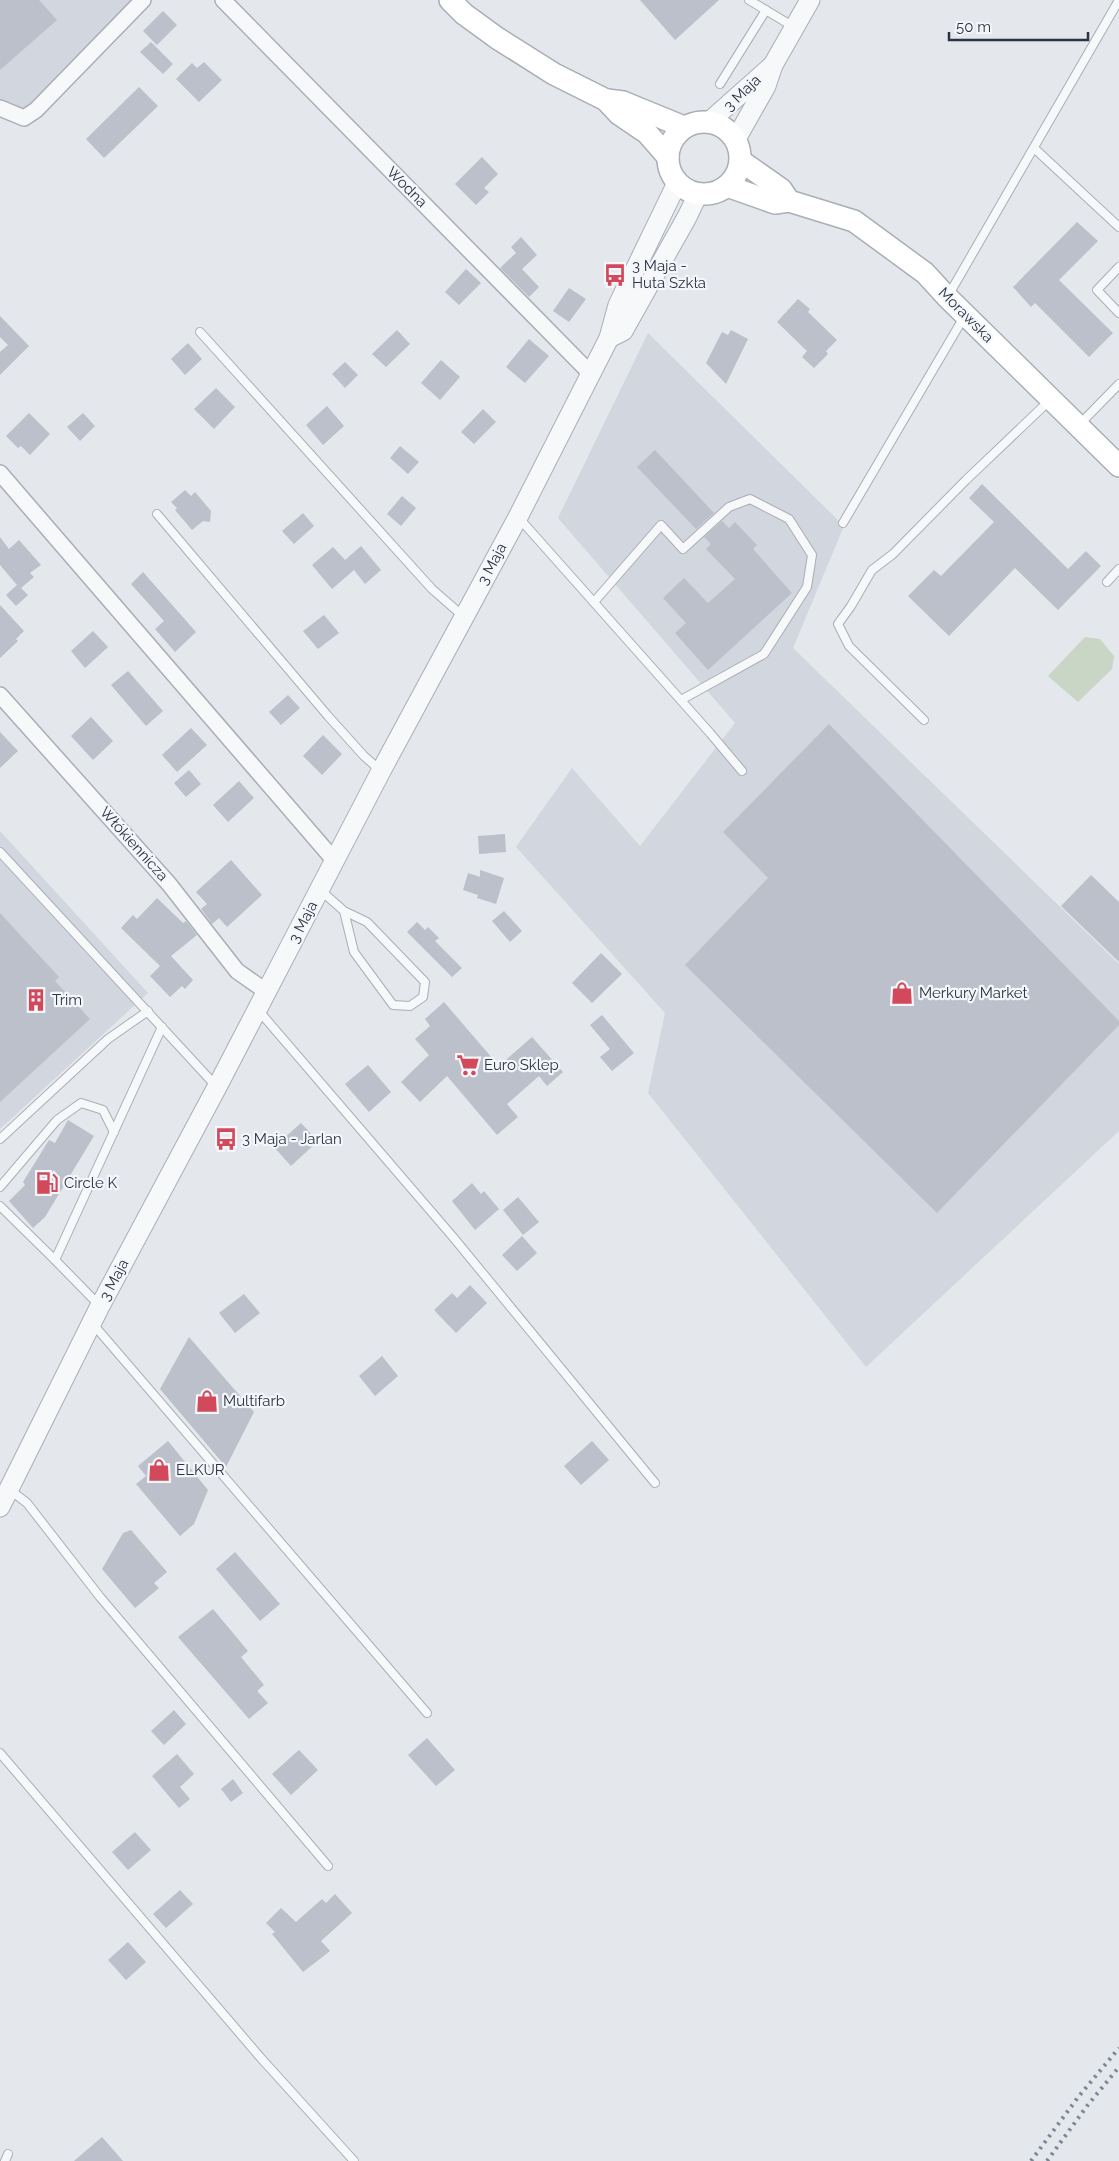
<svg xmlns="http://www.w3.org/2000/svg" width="1119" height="2161" font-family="Raleway,sans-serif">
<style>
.built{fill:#d2d6de}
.green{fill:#c9d6c5}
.building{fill:#bbc0ca}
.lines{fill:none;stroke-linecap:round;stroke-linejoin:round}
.service-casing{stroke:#a9aeb7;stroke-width:10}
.minor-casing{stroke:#a9aeb7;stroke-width:18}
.tertiary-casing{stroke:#a9aeb7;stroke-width:21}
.secondary-casing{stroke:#a9aeb7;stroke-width:24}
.service{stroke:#f7f8fa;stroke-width:8}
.minor{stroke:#f7f8fa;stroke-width:15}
.tertiary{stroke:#f7f8fa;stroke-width:19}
.secondary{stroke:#fff;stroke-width:21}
.rail{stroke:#7d8696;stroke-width:4;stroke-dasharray:2.5 5;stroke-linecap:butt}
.labels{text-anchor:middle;stroke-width:4.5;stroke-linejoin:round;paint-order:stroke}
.street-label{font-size:15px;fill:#2b3445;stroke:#f4f6f9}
.poi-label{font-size:15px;fill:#2b3445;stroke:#f4f6f9;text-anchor:start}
</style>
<rect width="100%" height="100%" fill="#e4e7ec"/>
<g class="built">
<path d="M0,0H135L28,109L17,111L0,101Z"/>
<path d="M648,333L844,526L793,648L1119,964V1131L866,1367L648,1093L665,1013L516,847L572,768L640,846L735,723L558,518Z"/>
<path d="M0,831L148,993L0,1129Z"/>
</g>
<path class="green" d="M1085,637L1100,639L1114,656L1112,669L1078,702L1048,676Z"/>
<g class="building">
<path d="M0,0H39L57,20L0,70Z"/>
<path d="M640,0H719L675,40Z"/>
<path d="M163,11L177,25L157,45L143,31Z"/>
<path d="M151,42L173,64L163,74L140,52Z"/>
<path d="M204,62L222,80L199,102L176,79L192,63L197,68Z"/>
<path d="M139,87L158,106L104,158L86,139Z"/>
<path d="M482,157L498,174L484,188L489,192L476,205L455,184Z"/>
<path d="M1077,222L1098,241L1059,280L1113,333L1089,357L1035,303L1031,307L1013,287Z"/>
<path d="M521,237L537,255L522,269L539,287L529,297L500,268L516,253L511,247Z"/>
<path d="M466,269L481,283L459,305L445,292Z"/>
<path d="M569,288L586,299L569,322L553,311Z"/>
<path d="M798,299L810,309L808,312L837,340L826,351L828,354L814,368L802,357L807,351L777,322Z"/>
<path d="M0,316L29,346L0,375V352L8,345L0,337Z"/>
<path d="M397,330L410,344L386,367L372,354Z"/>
<path d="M731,330L748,339L726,384L706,363L722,332L728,335Z"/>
<path d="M529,339L549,356L525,383L506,367Z"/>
<path d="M188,343L202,359L185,375L171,359Z"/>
<path d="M441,360L460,377L440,400L421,383Z"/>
<path d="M345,362L358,375L345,388L332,374Z"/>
<path d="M216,388L235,407L214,429L194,409Z"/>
<path d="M327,406L344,426L323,445L306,425Z"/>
<path d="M483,409L496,422L474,444L461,432Z"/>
<path d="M29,413L50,434L30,455L21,446L18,448L6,436Z"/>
<path d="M83,413L95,426L80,441L67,427Z"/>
<path d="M400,446L419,462L408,474L390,458Z"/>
<path d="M655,450L714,513L696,529L637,467Z"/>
<path d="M982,484L1068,569L1086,551L1101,566L1058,610L1015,568L949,636L908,596L934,570L941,576L994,522L969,498Z"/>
<path d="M185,490L191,496L195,492L211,511L210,522L203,521L192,530L175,510L177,508L171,502Z"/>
<path d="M402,496L416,508L401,526L387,514Z"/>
<path d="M303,513L314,526L294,544L282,531Z"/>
<path d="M722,521L729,528L735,522L757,545L753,549L792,593L708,670L675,633L686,623L663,598L684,578L708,603L735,579L706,549L711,544L704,537Z"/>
<path d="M0,537L9,549L19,540L41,565L30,573L34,577L21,588L28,595L16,606L6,595L17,585L0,565Z"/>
<path d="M361,546L381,570L365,584L354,570L332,589L312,565L333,547L345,560Z"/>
<path d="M143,572L196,632L175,652L155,629L164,621L131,584Z"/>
<path d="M0,605L24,631L16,639L18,641L0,658Z"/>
<path d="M324,615L339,633L318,649L303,631Z"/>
<path d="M93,631L108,647L85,668L71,651Z"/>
<path d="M128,671L163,711L146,726L111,685Z"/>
<path d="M288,695L300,708L281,725L269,712Z"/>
<path d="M91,717L113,741L93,760L71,736Z"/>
<path d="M829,724L1119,1021V1025L937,1213L685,965L768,878L723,832Z"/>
<path d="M191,728L207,745L177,772L162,755Z"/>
<path d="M0,732L18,751L0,768Z"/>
<path d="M323,735L342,754L322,775L303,756Z"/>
<path d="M189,770L201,784L186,797L174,783Z"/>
<path d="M239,781L254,798L228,822L213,805Z"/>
<path d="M505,834L506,852L479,854L478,836Z"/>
<path d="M231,860L262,895L227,927L219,918L212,924L201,909L207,904L196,892Z"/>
<path d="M480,870L504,878L496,904L477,898L478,895L463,890L468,873L480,877Z"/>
<path d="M1091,875L1119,902V962L1061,906Z"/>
<path d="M157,898L183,923L186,921L197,935L171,956L193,980L185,989L182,986L170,997L150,976L160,966L121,928L133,915L137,919Z"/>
<path d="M504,911L522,931L510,942L492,921Z"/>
<path d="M0,913L59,977L55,981L90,1019L0,1102Z"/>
<path d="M417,922L425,930L428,927L439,938L435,941L462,968L452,977L407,932Z"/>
<path d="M601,953L622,974L592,1003L572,983Z"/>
<path d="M444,1002L499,1066L532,1037L563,1072L547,1086L539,1076L507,1104L518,1117L497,1135L447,1076L420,1102L401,1082L429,1055L415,1039L430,1026L425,1019Z"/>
<path d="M602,1015L634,1053L612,1071L600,1057L610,1049L590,1025Z"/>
<path d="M368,1065L391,1092L369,1112L345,1084Z"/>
<path d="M68,1120L94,1136L45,1217L33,1228L9,1201L25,1185L23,1182L49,1140L55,1143Z"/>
<path d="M301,1123L318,1141L291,1166L274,1147Z"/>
<path d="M472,1183L481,1194L484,1191L499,1209L475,1230L452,1201Z"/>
<path d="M518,1197L539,1222L523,1235L503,1210Z"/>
<path d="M522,1236L537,1253L517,1271L502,1255Z"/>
<path d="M470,1285L487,1303L456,1333L434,1310L452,1293L457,1298Z"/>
<path d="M244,1294L260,1313L235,1333L219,1313Z"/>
<path d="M189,1337L254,1412L226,1467L160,1389Z"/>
<path d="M382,1356L398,1376L375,1396L359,1376Z"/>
<path d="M168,1441L208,1490L194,1524L180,1536L136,1484L146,1476L138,1466Z"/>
<path d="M592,1441L609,1460L581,1485L564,1466Z"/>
<path d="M131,1530L167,1572L154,1583L159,1588L135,1608L102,1569L123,1533Z"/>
<path d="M235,1552L280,1604L260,1621L216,1569Z"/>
<path d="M213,1609L248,1651L241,1657L264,1685L258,1690V1692L268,1703L249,1719L178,1637Z"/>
<path d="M174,1710L186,1724L164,1745L151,1731Z"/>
<path d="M427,1738L455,1770L436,1786L408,1755Z"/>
<path d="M299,1750L318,1770L291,1795L272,1774Z"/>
<path d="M177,1754L194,1774L180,1787L190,1799L179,1808L152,1776Z"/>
<path d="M233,1779L243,1793L231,1802L221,1789Z"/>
<path d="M135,1832L151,1850L128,1870L112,1852Z"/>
<path d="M180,1890L193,1904L166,1928L153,1914Z"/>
<path d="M335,1894L352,1913L321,1941L330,1951L303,1972L272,1934L275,1932L266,1923L281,1908L296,1922L322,1899L326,1903Z"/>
<path d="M128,1942L146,1962L126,1980L108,1960Z"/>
<path d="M102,2137L123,2161H74Z"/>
</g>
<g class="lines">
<defs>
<g id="service">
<path d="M749,0L794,27"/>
<path d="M720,84L766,10"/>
<path d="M1034,148L1119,227"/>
<path d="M1119,267L1097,290L1119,313"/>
<path d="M948,296L1119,0"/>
<path d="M200,332L432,589L464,617"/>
<path d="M1079,425L1119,384"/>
<path d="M157,514L328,716L364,756L381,771"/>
<path d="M519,518L710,733L742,771"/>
<path d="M843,523L964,317"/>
<path d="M1107,582L1119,569"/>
<path d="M594,602L661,525L683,549L729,507L750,499L789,519L812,555L807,587L764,654L681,700"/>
<path d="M924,720L849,646L838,624L851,606L872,570L893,554L966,480L1050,400"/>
<path d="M0,852L216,1086"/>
<path d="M319,889L344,911L354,952L393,1005L410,1006L423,997L425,982L367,922L344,911"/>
<path d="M259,1011L453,1237L655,1483"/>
<path d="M0,1139L108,1039L148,1011"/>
<path d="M0,1187L57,1120L81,1103L103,1110L114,1132"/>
<path d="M0,1206L55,1260"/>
<path d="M100,1306L55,1260L162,1027"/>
<path d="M93,1324L427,1713"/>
<path d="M10,1490L27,1503L100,1597L328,1866"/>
<path d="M0,1753L260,2057L354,2161"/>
<path d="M5,2161L8,2154"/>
</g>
<g id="minor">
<path d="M223,0L591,374"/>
<path d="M0,108L24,118L36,110L143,0"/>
<path d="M0,473L334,860"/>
<path d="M0,695L169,884L237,971L267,992"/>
</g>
<g id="tertiary">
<path d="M710,121L773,65"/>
<path d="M736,139L766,86L773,65L810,0"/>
<path d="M609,338L623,331L687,217L698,194"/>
<path d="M0,1507L100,1306L217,1087L381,771L518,517L609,338L618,305L677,183"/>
</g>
<g id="secondary">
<path d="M450,0L464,14L497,38L554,74L606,100L619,114L647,133L668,157"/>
<path d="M607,100L623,102L684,127"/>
<circle cx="704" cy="158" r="36"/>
<path d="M741,161L781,189L789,201"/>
<path d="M727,186L775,203L789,201L854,221L925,273L947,297L1119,466"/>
</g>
</defs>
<use href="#service" class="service-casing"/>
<use href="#minor" class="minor-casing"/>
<use href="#tertiary" class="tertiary-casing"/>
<use href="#secondary" class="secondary-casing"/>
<use href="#service" class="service"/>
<use href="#minor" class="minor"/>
<use href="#tertiary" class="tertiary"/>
<use href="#secondary" class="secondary"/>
<g class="rail">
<path d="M1031,2161L1079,2096L1119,2048"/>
<path d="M1047,2161L1087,2106L1119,2067"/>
</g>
</g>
<defs>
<symbol id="bus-bare" viewBox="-9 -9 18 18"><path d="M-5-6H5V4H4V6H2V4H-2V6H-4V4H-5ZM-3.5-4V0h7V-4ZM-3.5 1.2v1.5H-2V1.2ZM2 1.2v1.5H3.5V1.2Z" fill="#d1495b" stroke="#f4f6f9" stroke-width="2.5" paint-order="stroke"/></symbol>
<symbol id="shop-bare" viewBox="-9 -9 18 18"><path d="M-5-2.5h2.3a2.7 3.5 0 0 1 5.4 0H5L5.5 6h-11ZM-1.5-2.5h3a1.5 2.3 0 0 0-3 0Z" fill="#d1495b" stroke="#f4f6f9" stroke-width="2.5" paint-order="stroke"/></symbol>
<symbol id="building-bare" viewBox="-9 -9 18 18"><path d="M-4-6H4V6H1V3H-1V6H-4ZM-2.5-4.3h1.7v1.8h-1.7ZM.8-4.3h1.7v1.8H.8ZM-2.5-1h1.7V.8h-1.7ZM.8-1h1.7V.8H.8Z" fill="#d1495b" stroke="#f4f6f9" stroke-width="2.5" paint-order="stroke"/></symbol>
<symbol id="supermarket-bare" viewBox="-9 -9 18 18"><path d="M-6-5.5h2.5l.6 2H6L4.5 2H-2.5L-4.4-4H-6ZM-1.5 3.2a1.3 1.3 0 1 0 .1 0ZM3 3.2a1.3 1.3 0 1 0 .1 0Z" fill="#d1495b" stroke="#f4f6f9" stroke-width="2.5" paint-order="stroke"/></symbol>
<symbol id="fuel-bare" viewBox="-9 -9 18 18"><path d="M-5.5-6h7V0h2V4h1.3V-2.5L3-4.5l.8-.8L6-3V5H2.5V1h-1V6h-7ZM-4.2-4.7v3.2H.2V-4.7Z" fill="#d1495b" stroke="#f4f6f9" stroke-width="2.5" paint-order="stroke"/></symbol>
</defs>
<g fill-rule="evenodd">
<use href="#bus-bare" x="599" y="259" width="32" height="32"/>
<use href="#shop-bare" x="886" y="977" width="32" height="32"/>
<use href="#building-bare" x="20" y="984" width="32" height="32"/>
<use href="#supermarket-bare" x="452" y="1049" width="32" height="32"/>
<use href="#bus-bare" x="210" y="1123" width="32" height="32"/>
<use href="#fuel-bare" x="31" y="1167" width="32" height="32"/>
<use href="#shop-bare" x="191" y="1385" width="32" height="32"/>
<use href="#shop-bare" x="143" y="1454" width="32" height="32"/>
</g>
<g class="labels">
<g class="street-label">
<text transform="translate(742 93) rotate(-44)" y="5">3 Maja</text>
<text transform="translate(407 187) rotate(45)" y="5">Wodna</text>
<text transform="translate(966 315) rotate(45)" y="5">Morawska</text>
<text transform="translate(492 564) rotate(-62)" y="5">3 Maja</text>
<text transform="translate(134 844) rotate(48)" y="5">Włókiennicza</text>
<text transform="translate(303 922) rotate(-63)" y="5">3 Maja</text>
<text transform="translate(114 1280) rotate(-62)" y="5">3 Maja</text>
</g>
<g class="poi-label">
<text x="632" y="271">3 Maja -<tspan x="632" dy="17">Huta Szkła</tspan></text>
<text x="919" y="998">Merkury Market</text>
<text x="52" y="1005">Trim</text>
<text x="484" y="1070">Euro Sklep</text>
<text x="242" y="1144">3 Maja - Jarlan</text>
<text x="64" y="1188">Circle K</text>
<text x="223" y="1406">Multifarb</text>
<text x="176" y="1475">ELKUR</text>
</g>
</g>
<path d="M949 32v8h139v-8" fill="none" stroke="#2b3445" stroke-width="2.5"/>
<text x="956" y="32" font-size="15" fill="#2b3445" stroke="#f4f6f9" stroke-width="4" paint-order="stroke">50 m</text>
</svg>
